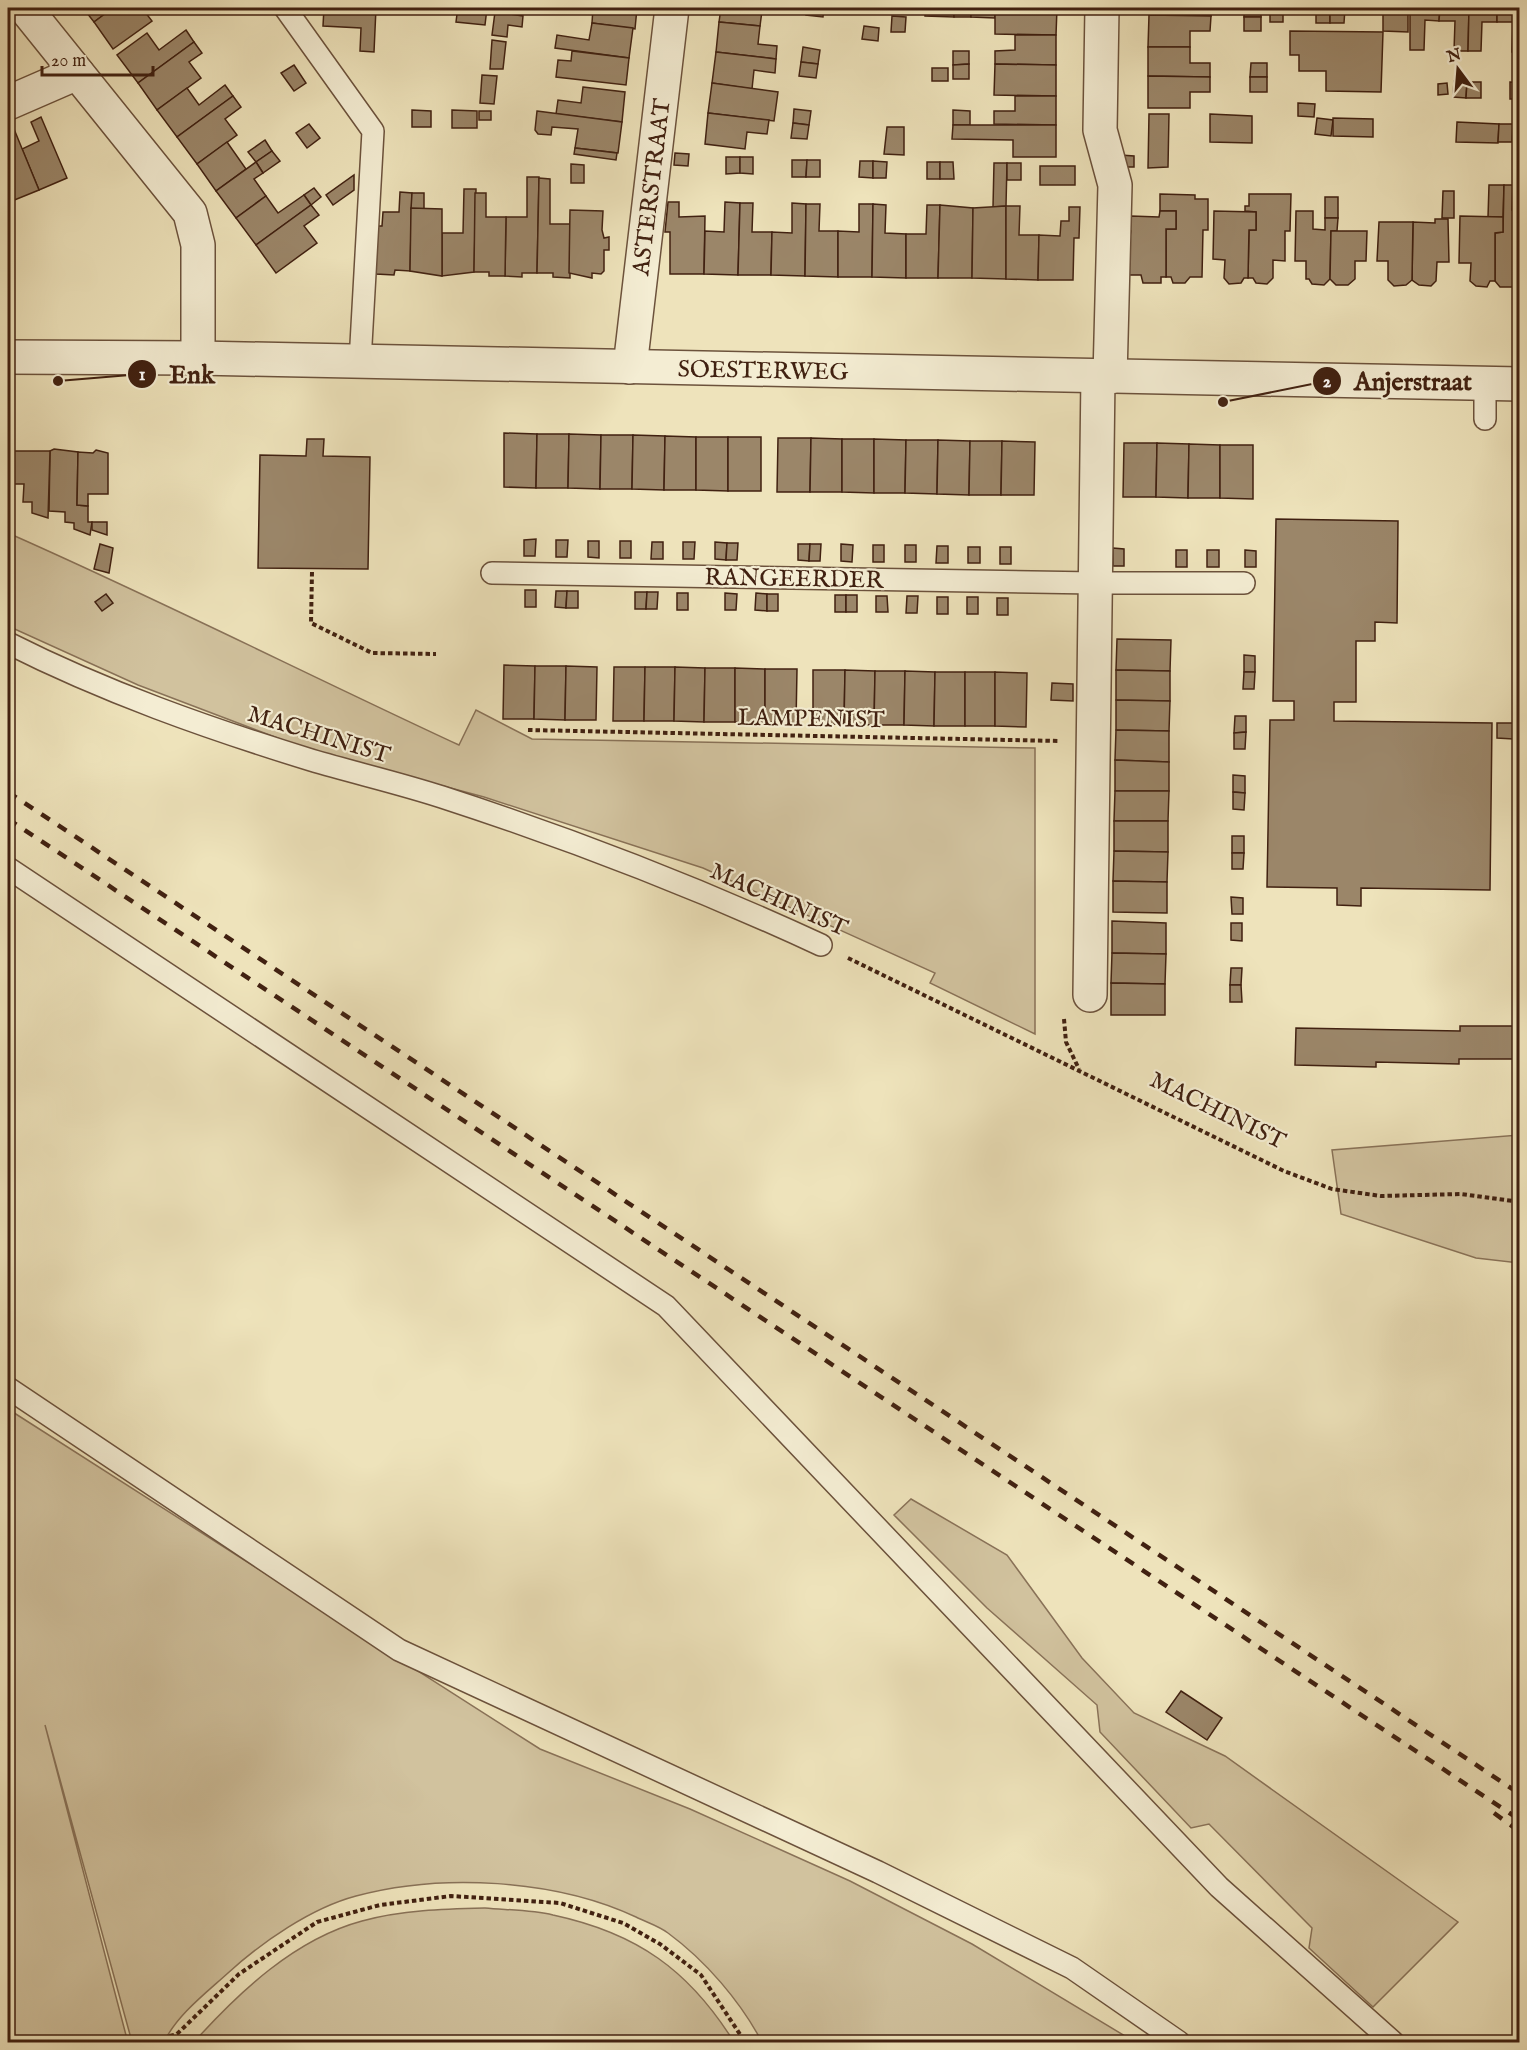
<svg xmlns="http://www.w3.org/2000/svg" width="1527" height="2050" font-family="'IM FELL English',serif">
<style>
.green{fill:#d1c29e;stroke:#897258;stroke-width:1.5}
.building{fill:#9b8669;stroke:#412111;stroke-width:1.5}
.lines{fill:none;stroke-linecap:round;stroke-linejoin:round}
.service-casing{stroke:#6c523c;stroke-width:24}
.minor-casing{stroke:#6c523c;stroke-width:36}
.path{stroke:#412111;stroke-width:4;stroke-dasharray:4.5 3;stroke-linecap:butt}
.service{stroke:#f4edd3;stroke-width:21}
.minor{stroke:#f4edd3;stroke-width:33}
.rail{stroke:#412111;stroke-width:4.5;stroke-dasharray:10 10;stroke-linecap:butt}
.labels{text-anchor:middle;stroke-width:4.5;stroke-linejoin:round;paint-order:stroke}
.street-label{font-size:24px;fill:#412111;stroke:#f4edd3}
.leader{fill:none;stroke:#412111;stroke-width:2}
.callout-dot{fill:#412111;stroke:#f4edd3;stroke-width:2}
.mark-label{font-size:18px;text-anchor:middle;font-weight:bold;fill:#fff}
.callout-label{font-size:26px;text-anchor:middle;font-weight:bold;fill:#412111;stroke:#f4edd3;stroke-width:4.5;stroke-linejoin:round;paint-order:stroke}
</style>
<rect width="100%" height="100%" fill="#eee3bb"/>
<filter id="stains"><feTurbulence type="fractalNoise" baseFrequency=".00333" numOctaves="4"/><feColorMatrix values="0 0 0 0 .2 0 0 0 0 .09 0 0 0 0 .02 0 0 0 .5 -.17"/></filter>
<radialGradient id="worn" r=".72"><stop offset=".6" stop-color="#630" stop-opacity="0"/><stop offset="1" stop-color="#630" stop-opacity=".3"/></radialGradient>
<g class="green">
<path d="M8,533C160,600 308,675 459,745L476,710L532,739L1035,748V1034L930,983L935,973L703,868L484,797L309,750L138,685L8,626Z"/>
<path d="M1519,1135V1263L1476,1258L1341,1214L1332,1150Z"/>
<path d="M8,1409L540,1749L690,1809L850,1881L972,1944L1135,2042H762C740,2001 706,1961 668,1933C659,1926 646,1922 636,1917C555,1879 441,1873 356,1896C311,1908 262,1942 228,1973C206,1993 177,2015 164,2042H132L45,1725L127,2039L114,2042H8Z"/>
<path d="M911,1499L1007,1555L1082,1658L1134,1713L1225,1756L1458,1922L1373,2007L1309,1948L1312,1928L1209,1824L1191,1828L1100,1732L1097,1705L987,1608L894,1515Z"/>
<path d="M485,1908C507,1910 532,1910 553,1915C637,1933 689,1970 734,2042H194C239,1992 295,1939 362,1921C402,1910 444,1909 485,1908Z"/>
</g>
<g class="building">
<path d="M83,8H113L94,22Z"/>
<path d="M113,8H142L152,21L113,49L94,22Z"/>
<path d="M324,8H376L374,52L360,51L361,28L323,26Z"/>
<path d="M376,8H431L430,13L376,10Z"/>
<path d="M431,8H487L485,25L456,22L457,14L430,13Z"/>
<path d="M593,8H637L635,29L592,23Z"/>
<path d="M721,8H783L782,13L762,11L760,26L719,22Z"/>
<path d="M807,8H824L823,17L806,15Z"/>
<path d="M925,8H954V17L925,16Z"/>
<rect x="954" y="8" width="17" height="9"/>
<path d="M971,8H995V18L971,17Z"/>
<path d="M995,8H1057L1056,35L995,34Z"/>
<path d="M1149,8H1211V16L1149,15Z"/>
<rect x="1244" y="8" width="17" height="9"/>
<rect x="1270" y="8" width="13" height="14"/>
<rect x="1316" y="8" width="14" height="15"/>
<path d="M1330,8H1345L1344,23H1330Z"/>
<path d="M1410,8H1440L1439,21L1425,20L1424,50H1410Z"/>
<path d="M1440,8H1469L1468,51H1454L1455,21H1439Z"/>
<path d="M1469,8H1497V22H1482L1481,51H1468Z"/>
<path d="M1497,8H1520V52H1512L1513,22H1497Z"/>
<path d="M1383,10L1408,11V32L1383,31Z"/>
<path d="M495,12L523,16L522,27L508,25L507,37L492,35Z"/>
<path d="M1149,15L1211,16L1210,31H1190V47H1148Z"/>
<path d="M892,16L906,17L905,32H891Z"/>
<rect x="1244" y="17" width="17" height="14"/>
<path d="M719,22L760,26L758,44L777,46L776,59L716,52Z"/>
<path d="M592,23L633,28L629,58L555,48L557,35L589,40Z"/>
<path d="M864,26L879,28L878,41L862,39Z"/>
<path d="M186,30L194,42L138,83L117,55L147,33L159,50Z"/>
<path d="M1290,31L1383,32L1381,92L1326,91V71H1299V55H1290Z"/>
<path d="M1015,35H1056V65L995,64V51L1015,50Z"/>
<path d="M492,40L506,42L503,69H490Z"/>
<path d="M194,42L202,53L189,62L201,78L157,110L138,83Z"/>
<path d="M803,47L820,50L818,64L801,62Z"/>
<path d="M1148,47H1190V63H1210V77L1148,76Z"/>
<path d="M572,51L629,58L626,85L556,77L558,60L571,61Z"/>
<path d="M953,51H969V64L953,65Z"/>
<path d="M716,52L776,59L775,73L754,70L752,89L712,83Z"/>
<path d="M801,62L818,64L816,78L799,76Z"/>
<path d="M1251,63H1267V77H1250Z"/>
<path d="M969,64V79H953V65Z"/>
<path d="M995,64L1056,65V96L994,95Z"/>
<path d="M294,65L306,83L294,91L281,73Z"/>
<rect x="932" y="68" width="16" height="13"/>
<path d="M482,75L497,76L494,104L480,103Z"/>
<path d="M1148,76L1210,77V92H1190V108H1148Z"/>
<rect x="1250" y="77" width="17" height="15"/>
<path d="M1454,81L1467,82L1466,98L1453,97Z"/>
<path d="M1467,82H1481V98H1466Z"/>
<path d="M1510,82L1520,83V99H1510Z"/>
<path d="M712,83L778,92L774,121L708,113Z"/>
<path d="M1447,83L1448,94L1438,95V84Z"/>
<path d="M225,85L233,96L177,137L157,110L187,88L199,105Z"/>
<path d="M583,87L625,92L622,122L556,114L558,100L581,103Z"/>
<path d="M233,96L241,107L225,119L237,135L197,164L177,137Z"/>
<path d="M1015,96H1056V125L994,124V111H1015Z"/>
<path d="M1298,103L1315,104L1314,117L1298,116Z"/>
<path d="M794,109L811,111L809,125L793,123Z"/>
<path d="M412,110L431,111V127H412Z"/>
<path d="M452,110L477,111V128H452Z"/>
<path d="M953,110L970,111V125H953Z"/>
<rect x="479" y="111" width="12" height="9"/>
<path d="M537,111L622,122L618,153L575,148L578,129L552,127L551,135L538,134L535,130Z"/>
<path d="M708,113L769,120L767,134L747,132L745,149L705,144Z"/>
<path d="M1149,114H1169L1168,167L1148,168Z"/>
<path d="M1210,114L1252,116V143L1210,142Z"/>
<path d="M41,117L67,178L39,190L22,149L39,141L31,122Z"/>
<path d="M1317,118L1333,120L1331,136L1315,134Z"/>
<path d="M1333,118L1373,119V137L1333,136Z"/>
<path d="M1457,122L1499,124L1498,143L1456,142Z"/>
<path d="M793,123L809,125L807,139L791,138Z"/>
<path d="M309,124L320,138L307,148L296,133Z"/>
<path d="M1499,124H1513L1512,142H1498Z"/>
<path d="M953,125H1056V157H1013V140L952,139Z"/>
<path d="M887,127H904V155L884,154Z"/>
<path d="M14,129L39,190L12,201L8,191V155L12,153L8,142V132Z"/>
<path d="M265,140L272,151L256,162L248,152Z"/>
<path d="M227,142L246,169L216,191L197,164Z"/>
<path d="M575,148L617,153L616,160L574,154Z"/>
<path d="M272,151L280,161L263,173L256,162Z"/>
<path d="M675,153L689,154L688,166L674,165Z"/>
<path d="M1120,155L1134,156V167H1120Z"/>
<path d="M726,157H740V173L726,174Z"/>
<path d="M740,157H753V174L740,173Z"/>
<path d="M792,160H807L806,177H792Z"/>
<path d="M807,160H820V177H806Z"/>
<path d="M860,161H873V178L859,177Z"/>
<path d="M873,161L887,162L886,178H873Z"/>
<path d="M256,162L263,173L254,179L266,196L236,218L216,191Z"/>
<rect x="927" y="162" width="13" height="17"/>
<path d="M940,162H953L954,179H940Z"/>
<path d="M994,163H1007L1006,206L993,207Z"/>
<rect x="1007" y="163" width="14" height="17"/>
<path d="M571,164L584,165V183H571Z"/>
<rect x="1040" y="166" width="35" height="19"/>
<path d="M354,175V190L333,205L326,195Z"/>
<path d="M527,177H539L537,273H522V277L505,276L506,217H527Z"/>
<path d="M539,178L550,179V224H570V278L553,277V273H537Z"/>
<path d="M1489,185H1504L1503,217H1488Z"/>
<path d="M1504,185H1513L1512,210L1520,211L1519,282L1515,281L1512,287H1500L1495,281V233L1503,232Z"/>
<path d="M314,188L321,197L311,205L304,195Z"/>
<path d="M464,189H476L474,272L442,276V233H463Z"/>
<path d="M1443,191H1454V218H1442Z"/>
<path d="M400,192L412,193L410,271L395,270L394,275L376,274L377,226H382L383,212H399Z"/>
<path d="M412,193H424V209H411Z"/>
<path d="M475,193H486V217H506L505,276H489V272H474Z"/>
<path d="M1160,194L1195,195V199H1208V230H1203L1202,277H1190L1185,283H1173L1171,277H1166V229H1176V211H1160Z"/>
<path d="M1249,194H1291L1290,231H1285V261L1273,260V278L1267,284L1256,283L1253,278H1248L1249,230H1256V212L1245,211V206H1249Z"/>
<path d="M304,195L311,205L256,245L236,218L266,196L278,213Z"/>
<rect x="1325" y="197" width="13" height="21"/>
<path d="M668,202H679V217L705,216L704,274H670V232H665Z"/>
<path d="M725,202L740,203L738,275L704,274L705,231L724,232Z"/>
<path d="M740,203H753L752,232H772L771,275H738Z"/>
<path d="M792,203L806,204L805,276L771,275L772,232L792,233Z"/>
<path d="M806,204H820L819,231H838V277L805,276Z"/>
<path d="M859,204H873L872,277H838V231L859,232Z"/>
<path d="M873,204L886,205L885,233L906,234V278L872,277Z"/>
<path d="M311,205L319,215L304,226L317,243L276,273L256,245Z"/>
<path d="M927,205H940L938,278H906V234H926Z"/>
<path d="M940,205L973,208L972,278H938Z"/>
<path d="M1006,206V279L972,278L973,208Z"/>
<path d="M1006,206H1020L1019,235H1039L1038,280L1006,279Z"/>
<path d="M1069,207H1080L1079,238H1074L1073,280H1038L1039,235L1060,236L1061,221H1069Z"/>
<path d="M411,208L442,209V276L410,271Z"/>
<path d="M570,210L603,211L602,230L604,238L609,237V250H604V271L601,274L592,273V278L569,273Z"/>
<path d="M1160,211H1176V229H1166V277H1161V283H1143L1141,275H1129L1130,251H1127L1131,231H1119L1131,216L1159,217Z"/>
<path d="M1214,211L1256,212V230H1249L1248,278H1244L1241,283L1229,284L1224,278L1225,260L1213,259Z"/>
<path d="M1296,211H1313V229L1325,230V218H1338L1337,231H1331L1330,279L1324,285L1312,284L1309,279H1306V261H1295Z"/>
<path d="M1460,216L1503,217V232L1495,233V281H1490L1487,287L1476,286L1470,281L1471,263H1459Z"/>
<path d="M1435,219H1448L1449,262H1437L1436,281L1431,286L1419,285L1412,280L1413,222L1435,223Z"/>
<path d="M1379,222H1413L1412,280L1406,285L1394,286L1388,280V261H1377Z"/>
<path d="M1331,231H1367L1366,261H1355V279L1348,285H1336L1330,279Z"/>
<path d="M504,433L537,434L536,488L504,487Z"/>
<path d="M537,434H569L568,488H536Z"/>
<path d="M569,434L601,435L600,489L568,488Z"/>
<path d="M601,435H633L632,489H600Z"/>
<path d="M633,435L665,436L664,490L632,489Z"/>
<path d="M665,436L696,437V490H664Z"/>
<path d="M696,437H728V491L696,490Z"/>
<rect x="728" y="437" width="33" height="54"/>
<path d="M778,438H811L810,492H777Z"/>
<path d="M811,438L842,439V492H810Z"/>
<path d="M307,439H324L323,456L370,457L368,569L258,568L260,455L306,456Z"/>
<path d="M842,439H874V493L842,492Z"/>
<path d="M874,439L906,440L905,493H874Z"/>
<path d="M906,440H938L937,494L905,493Z"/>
<path d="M938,440L970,441L969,495L937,494Z"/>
<path d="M970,441H1002L1001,495H969Z"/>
<path d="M1002,441L1035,442L1034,495H1001Z"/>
<path d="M1124,443H1157L1156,497H1123Z"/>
<path d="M1157,443L1189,444L1188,498L1156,497Z"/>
<path d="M1189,444L1220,445V498H1188Z"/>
<path d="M1220,445H1253V499L1220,498Z"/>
<path d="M54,449L78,452L77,505L88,506V522H92L90,535L74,529V523L65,522V512L49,511L50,451Z"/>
<path d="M96,450L108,453V494H88V506L77,505L78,452L93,453Z"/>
<path d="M8,451H50L48,518L32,513V502H23L24,484H8Z"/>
<path d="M1276,519L1398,521L1397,623L1375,622V641H1356V702H1334V721L1492,723L1490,890L1361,888V906L1337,905V888L1267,887L1270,720H1294V701H1273Z"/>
<path d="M92,522H107V535L92,530Z"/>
<path d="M536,539L535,556H524V540Z"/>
<path d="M556,540H568L567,557H556Z"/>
<path d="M588,541H599V558L588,557Z"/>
<rect x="620" y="541" width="11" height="17"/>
<path d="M652,542H663V559H651Z"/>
<path d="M683,542H695L694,559H683Z"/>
<path d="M715,542L727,543L726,560L715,559Z"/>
<path d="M727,543H738L737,560H726Z"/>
<path d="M100,544L113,548L109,573L94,569Z"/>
<path d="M798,544H810L809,561L798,560Z"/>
<path d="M810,544H821L820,561H809Z"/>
<path d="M841,544L853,545L852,562L841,561Z"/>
<rect x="873" y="545" width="11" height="17"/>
<rect x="905" y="545" width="11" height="17"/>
<path d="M937,546H948V563H936Z"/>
<rect x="968" y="547" width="12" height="16"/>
<rect x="1000" y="547" width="11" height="17"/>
<path d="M1113,548L1124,549V566H1113Z"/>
<rect x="1176" y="550" width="11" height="17"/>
<rect x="1207" y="550" width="12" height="17"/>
<path d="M1245,550L1256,551V567H1245Z"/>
<rect x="525" y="590" width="11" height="17"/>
<path d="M556,591H567L566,608L555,607Z"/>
<path d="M567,591H578V608H566Z"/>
<path d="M635,592H647L646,609H635Z"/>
<path d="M647,592H658L657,609H646Z"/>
<rect x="677" y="593" width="11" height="17"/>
<path d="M725,593L737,594L736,610H725Z"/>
<path d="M756,593L767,594V611L755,610Z"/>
<path d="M106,594L113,603L102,611L95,602Z"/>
<rect x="767" y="594" width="11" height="17"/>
<rect x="835" y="595" width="11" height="17"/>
<rect x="846" y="595" width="11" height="17"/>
<path d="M876,596H887L888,612H876Z"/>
<path d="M907,596H918L917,613H906Z"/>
<rect x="937" y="597" width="11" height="17"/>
<rect x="967" y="597" width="11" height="17"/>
<rect x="997" y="598" width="11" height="17"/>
<path d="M1117,639L1171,640L1170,671L1116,670Z"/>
<path d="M1244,655L1255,656V672H1244Z"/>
<path d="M504,665L535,666L534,719H503Z"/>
<path d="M535,666H566L565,720L534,719Z"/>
<path d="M566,666L597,667L596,720H565Z"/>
<path d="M614,667H645L644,721H613Z"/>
<path d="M645,667H675L674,721H644Z"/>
<path d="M675,667L705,668L704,722L674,721Z"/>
<path d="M705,668H735V722H704Z"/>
<path d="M735,668L765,669V722H735Z"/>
<path d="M765,669H797L796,723L765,722Z"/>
<path d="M813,670H845L844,724H813Z"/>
<path d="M845,670L875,671L874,725L844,724Z"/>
<path d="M1116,670L1170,671V701L1116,700Z"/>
<path d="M875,671H905L904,725H874Z"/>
<path d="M905,671L935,672L934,726L904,725Z"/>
<path d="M935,672H965V726H934Z"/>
<rect x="965" y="672" width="30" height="54"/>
<path d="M995,672L1027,673L1026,727L995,726Z"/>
<path d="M1244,672H1255L1254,689H1243Z"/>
<path d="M1052,683L1073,684V701L1051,700Z"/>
<path d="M1116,700L1170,701L1169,731L1116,730Z"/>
<path d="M1235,716H1246V732L1234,733Z"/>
<path d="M1497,723H1513V739L1497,738Z"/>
<path d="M1116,730L1169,731V762L1115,760Z"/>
<path d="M1246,732L1245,749H1234V733Z"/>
<path d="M1115,760L1169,762V791H1115Z"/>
<path d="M1233,775L1245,776V793L1233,792Z"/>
<path d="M1115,791H1169L1168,821H1114Z"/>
<path d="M1233,792L1245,793L1244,810L1233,809Z"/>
<path d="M1114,821H1168V852L1114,851Z"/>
<rect x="1232" y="836" width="12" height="17"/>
<path d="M1114,851L1168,852L1167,882L1113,881Z"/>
<path d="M1232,853H1244L1243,869H1232Z"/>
<path d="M1113,881L1167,882V913L1113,912Z"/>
<path d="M1231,897L1243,898V914H1232Z"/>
<path d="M1112,921L1166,923V954L1112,953Z"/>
<path d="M1231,923H1242V941L1231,940Z"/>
<path d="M1112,953L1166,954L1165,984L1111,983Z"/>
<path d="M1231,968H1242L1241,985H1230Z"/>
<path d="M1111,983L1165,984V1015H1111Z"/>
<path d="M1230,985H1241L1242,1002H1230Z"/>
<path d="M1460,1026H1520V1059H1459V1064L1376,1062V1067L1295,1065L1296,1028L1460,1031Z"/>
<path d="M1181,1691L1222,1718L1207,1740L1166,1712Z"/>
</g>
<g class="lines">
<defs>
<g id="service">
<path d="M285,8L373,131L360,362"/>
<path d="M1485,384V419"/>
<path d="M492,573L1095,583H1244"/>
<path d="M8,643C105,692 207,728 311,760C355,773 399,783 442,797C571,839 698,888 821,945"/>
<path d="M8,868L666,1306L1219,1887L1393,2042"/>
<path d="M8,1388L399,1650L878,1872L1072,1968L1179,2042"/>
</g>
<g id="minor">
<path d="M25,8L190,213L198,245V358"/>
<path d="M1102,8L1100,130L1115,185L1110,377"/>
<path d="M8,103L77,73"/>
<path d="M8,357L198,358L1520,384"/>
<path d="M630,367L672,8"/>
<path d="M1090,995L1098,376"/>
</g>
</defs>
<use href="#service" class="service-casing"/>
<use href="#minor" class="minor-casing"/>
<g class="path">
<path d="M312,572L311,623L372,653L436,654"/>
<path d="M528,730L1059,741"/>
<path d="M848,958L1284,1171L1332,1189L1381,1196L1461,1194L1520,1202"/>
<path d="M1064,1019L1066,1042L1079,1069"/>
<path d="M148,2042L177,2034L239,1974L317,1922L380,1905L451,1896L560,1903L623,1923L660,1944L701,1975L745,2042"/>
</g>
<use href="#service" class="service"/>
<use href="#minor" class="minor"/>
<g class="rail">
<path d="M8,792L1520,1794"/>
<path d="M8,819L1520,1820"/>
<path d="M1494,1813L1520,1832"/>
</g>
</g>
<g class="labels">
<g class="street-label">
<text transform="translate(651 187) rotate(-83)" y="8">ASTERSTRAAT</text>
<text transform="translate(763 370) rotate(1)" y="8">SOESTERWEG</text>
<text transform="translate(794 578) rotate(1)" y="8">RANGEERDER</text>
<text transform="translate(811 718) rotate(1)" y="8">LAMPENIST</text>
<text transform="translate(319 734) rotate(17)" y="8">MACHINIST</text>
<text transform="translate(779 899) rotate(24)" y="8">MACHINIST</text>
<text transform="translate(1218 1110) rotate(26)" y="8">MACHINIST</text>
</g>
</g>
<path class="leader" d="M58 381L142 374M1223 402L1327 381"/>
<g class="callout-dot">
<circle cx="58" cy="381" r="6"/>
<circle cx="1223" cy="402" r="6"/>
<circle cx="142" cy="374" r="15"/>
<circle cx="1327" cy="381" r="15"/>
</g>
<g class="mark-label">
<text x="142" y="380">1</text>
<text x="1327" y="387">2</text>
</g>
<g class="callout-label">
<text x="192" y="383">Enk</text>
<text x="1413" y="390">Anjerstraat</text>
</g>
<rect width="1527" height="2050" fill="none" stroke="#eee3bb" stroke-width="30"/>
<rect x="9" y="9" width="1509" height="2032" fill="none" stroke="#412111" stroke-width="3"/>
<rect x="15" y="15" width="1497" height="2020" fill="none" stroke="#412111" stroke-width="1.5"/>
<g transform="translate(1458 69) rotate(344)" stroke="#f4edd3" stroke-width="4.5" paint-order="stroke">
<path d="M0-4.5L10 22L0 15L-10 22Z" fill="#412111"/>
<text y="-9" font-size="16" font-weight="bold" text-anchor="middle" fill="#412111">N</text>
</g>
<path d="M42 66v9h111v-9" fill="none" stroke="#412111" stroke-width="3"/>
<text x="51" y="66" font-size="18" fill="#412111" stroke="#f4edd3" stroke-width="4.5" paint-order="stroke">20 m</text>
<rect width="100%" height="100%" filter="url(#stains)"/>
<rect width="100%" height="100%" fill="url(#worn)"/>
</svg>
